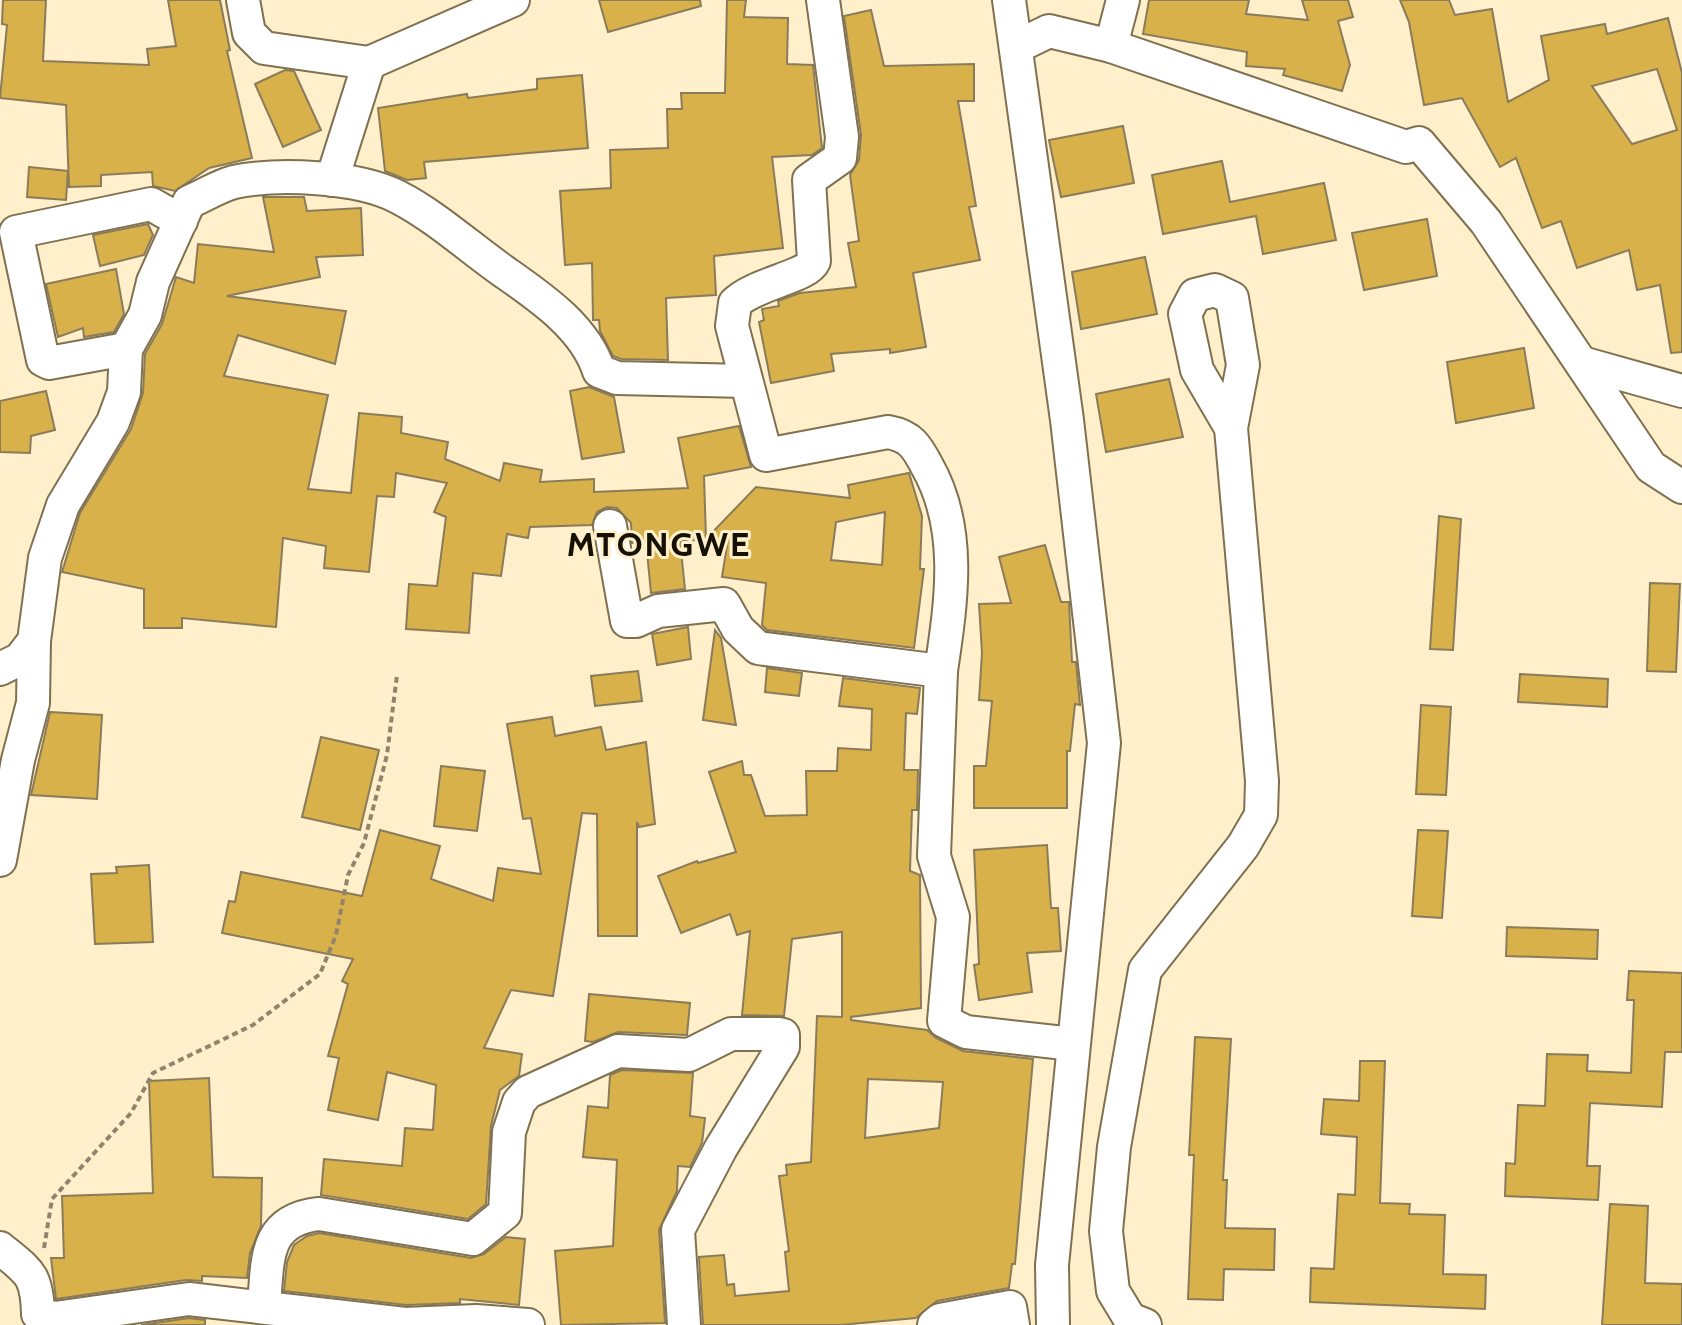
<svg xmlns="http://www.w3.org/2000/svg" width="1682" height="1325" font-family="Cabin,sans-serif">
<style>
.building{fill:#d9b14a;stroke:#8a7c5b;stroke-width:2;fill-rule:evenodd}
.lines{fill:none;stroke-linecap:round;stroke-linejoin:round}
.minor-casing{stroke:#7f7150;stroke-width:36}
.path{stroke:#90856c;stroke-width:4;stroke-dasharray:6 4;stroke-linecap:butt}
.minor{stroke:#fff;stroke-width:32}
.labels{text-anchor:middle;stroke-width:6;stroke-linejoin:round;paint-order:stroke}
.district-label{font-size:34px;font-weight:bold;letter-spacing:2px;fill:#161105;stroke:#ffefcb}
</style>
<rect width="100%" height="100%" fill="#ffefcb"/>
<g class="building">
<path d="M3,0H46L43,61L149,65L147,49L176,46L168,0H220L230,50L227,51L252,158L209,168L175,191L153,186L152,172L101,175V186L69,187L66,105L0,98L7,25L2,24Z"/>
<path d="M599,0H700L701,6L608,32Z"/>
<path d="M727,0H746L744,17L788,18L787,64L813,65L822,148L812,155L772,157L783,248L714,256L716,295L666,298L668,360L621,359L613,356L600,331L599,320H593L592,263L565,265L560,191L611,188L610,150L668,148L667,109H682L681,93H725Z"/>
<path d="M1149,0H1249L1246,14L1308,20L1302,0H1348L1353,17L1338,21L1350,65L1342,91L1283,75L1285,69L1246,66L1247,52L1143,34Z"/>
<path d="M1400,0H1449L1455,15L1492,9L1508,102L1549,80L1541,36L1605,24L1607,34L1668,18L1682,73V352L1671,353L1660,285L1637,290L1629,250L1577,268L1561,221L1542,228L1516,158L1500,167L1462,98L1424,105L1409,22ZM1657,69L1677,130L1632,144L1592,86Z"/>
<path d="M871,10L884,66L974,64V101H958L976,206L969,207L980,260L913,273L926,347L890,353V349L831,354L834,371L771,383L759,322L764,320L762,309L779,306L778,301L800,293L856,287L848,243L859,241L850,175L859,160L861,135L844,16Z"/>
<path d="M285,70L294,71L321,130L283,147L255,84Z"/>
<path d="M582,75L588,148L424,162L426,178L407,180L385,171L378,108L467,94L468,98L537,89V79Z"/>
<path d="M1123,126L1134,183L1061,197L1049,140Z"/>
<path d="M1222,161L1230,202L1324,183L1336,240L1263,254L1256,216L1163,234L1152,175Z"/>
<path d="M29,167L68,171L66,200L27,197Z"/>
<path d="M263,197H304L307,211L361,208L363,255L316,257L320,277L227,296L346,311L335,364L238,335L224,376L328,395L308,489L351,493L359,413L402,417L401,433L448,442L445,459L500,481L504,463L542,470L540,482L594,479V492L688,488L678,438L739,426L751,467L704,476L706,539L756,487L850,498L848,485L909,473L922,516L920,569H924L914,648L767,630L762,625L766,583L722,577L728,539L680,541L685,589L651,593L646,542L632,543L631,523L617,508L607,507L597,512L592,525L530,527L528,538L507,534L501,576L473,573L469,633L406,629L409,584L437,586L446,517L434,512L447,483L396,473L394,497L377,496L369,572L324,568L326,546L283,538L276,627L182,618V628H144V589L62,572L80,513L131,429L143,393L145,354L162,324L176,277L194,283L198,244L274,252ZM885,512L882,565L831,560L836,522Z"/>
<path d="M1427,219L1437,276L1364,290L1352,233Z"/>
<path d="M148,224L153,235L144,255L100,266L93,235Z"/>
<path d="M1145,257L1157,314L1081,329L1072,272Z"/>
<path d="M116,269L124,314L114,332L84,337L83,328L58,337L46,284Z"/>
<path d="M1524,348L1534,408L1456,423L1447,362Z"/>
<path d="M1169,379L1183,437L1106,452L1096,394Z"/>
<path d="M589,387L614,397L624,452L582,459L570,391Z"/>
<path d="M46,391L55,430L31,436L30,453L0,452V401Z"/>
<path d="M1439,516L1461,519L1453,650L1430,649Z"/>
<path d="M1045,545L1061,602H1069L1072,662H1076L1080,705L1075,704L1070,751H1067V808H974V766H986L992,701L979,700L982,653L979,604L1011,603L999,557Z"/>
<path d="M1650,583L1680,584L1676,672L1647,671Z"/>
<path d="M688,627L691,659L657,665L652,634Z"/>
<path d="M715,630L721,638L736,725L703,720Z"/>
<path d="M767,668L802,673L799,696L765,692Z"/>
<path d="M638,671L642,701L595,706L591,676Z"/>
<path d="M1520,674L1608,679L1607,707L1518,702Z"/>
<path d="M843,678L920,688L917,714L906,713L904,770H918L917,810H912L910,871L920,875L921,1008L851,1017V1020L927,1030L936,1038L963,1051L1033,1059L1015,1264H1012L1009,1288L937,1301L916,1318L840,1325H703L699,1257L724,1255L727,1285L734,1284L735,1296L789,1291L785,1252L789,1251L779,1176L787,1175L786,1165L811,1162L817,1016L842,1017V932L792,939L784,1016L742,1015L750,931L737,935L730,914L681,933L658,876L697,861L698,863L736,852L709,772L742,761L744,775H751L765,816L807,815L806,771H837L838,748L871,750L872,709L839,706ZM868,1079L943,1082L939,1128L865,1138Z"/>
<path d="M1421,705L1451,707L1446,795L1416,794Z"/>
<path d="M50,712L102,715L97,799L31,795Z"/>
<path d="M552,717L555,736L601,727L606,750L646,742L655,824L639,827L637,822V936H598L597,814L582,813L553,996L511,990L484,1048L522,1054L519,1076L500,1090L491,1126L486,1204L468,1219L321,1195L324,1159L402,1166L405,1128L433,1130L436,1085L387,1072L378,1120L328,1110L339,1058L328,1056L348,984L342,981L353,959L222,933L229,901L235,902L241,872L362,896L380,830L440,846L431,879L493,901L498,868L541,874L531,818L523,819L507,724Z"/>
<path d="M321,737L379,750L360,830L302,817Z"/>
<path d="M441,766L485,771L477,831L434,826Z"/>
<path d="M1418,830L1448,831L1442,918L1412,916Z"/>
<path d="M1047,845L1051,908H1058L1061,951L1027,953L1032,992L979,1000L974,965L979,964L974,850Z"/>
<path d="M149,865L153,942L95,944L91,874L117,873L116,867Z"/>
<path d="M1507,927L1598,930L1597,959L1506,956Z"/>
<path d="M1629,971L1682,973V1052H1665L1662,1107L1590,1103L1587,1166H1600L1598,1200L1505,1196L1506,1163L1515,1164L1518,1105L1545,1106L1547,1054L1588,1055L1587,1071L1631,1073L1634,1000H1627Z"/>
<path d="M589,994L690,1003L687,1035L618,1032L593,1042L585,1041Z"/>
<path d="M1195,1037L1231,1039L1223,1180H1227L1225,1228L1275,1229L1274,1270L1224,1269L1223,1300L1188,1299L1194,1155H1189Z"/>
<path d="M1360,1061H1385L1380,1203L1410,1204L1409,1214L1445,1215L1443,1274L1486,1275L1485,1309L1310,1302L1311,1268L1334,1269L1338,1194L1355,1195L1357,1137L1321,1134L1324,1099L1359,1101Z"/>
<path d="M622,1070L693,1073L690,1116L705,1118L702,1143L690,1167L678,1166L677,1191L659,1230L665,1323L561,1325L555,1251L613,1246L617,1160L583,1157L588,1106L608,1108L610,1075Z"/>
<path d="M209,1078L213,1177L262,1178L261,1226L250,1253L247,1278L202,1276V1281L186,1280L56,1299L51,1258H64L62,1196L153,1193L149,1081Z"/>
<path d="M1610,1204L1648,1206L1645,1283L1682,1284V1325H1602Z"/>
<path d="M319,1233L471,1258L484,1254L506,1237L525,1239L519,1305L460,1299V1303L406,1305L284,1291L287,1262L294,1245L307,1236Z"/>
<path d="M189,1318L205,1320V1325H141Z"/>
</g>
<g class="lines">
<defs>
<g id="minor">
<path d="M243,0L249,33L264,48L369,63L513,0"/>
<path d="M823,0L842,137L840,158L809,180L814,261C807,277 756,283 735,303L732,326L766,455L888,432C911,436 917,447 927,466C963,529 951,603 941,671"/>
<path d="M1009,0L1067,420L1104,743L1052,1265L1053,1325"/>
<path d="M1111,46L1123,0"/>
<path d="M1016,47L1049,31L1111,46L1406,147L1419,143L1486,222L1651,467L1682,487"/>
<path d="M332,180L369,63"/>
<path d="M126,349L49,363L43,360L16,232L151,204L181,221"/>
<path d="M1582,363L1682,391"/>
<path d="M610,526L627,621H636L658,611L724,604L738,629L758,648L941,671L934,856L953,917L944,1021L966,1032L1073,1044"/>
<path d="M0,669L20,659L34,641L45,558L63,505L113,422L124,392L126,349L145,315L153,282L189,202C203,196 219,186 234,182C278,173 358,176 398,197C435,216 469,247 503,271C540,297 585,327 599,371L617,378L746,381"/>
<path d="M0,860L18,760L33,703L34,641"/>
<path d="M0,1248C29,1272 37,1274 38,1314L55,1318L189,1299L405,1324L476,1321L528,1325"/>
<path d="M264,1305C268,1261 263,1220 319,1214L473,1239L505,1213L509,1132L519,1102L528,1092L618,1051L689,1055L731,1034H779L783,1035V1047L721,1148L678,1230L684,1325"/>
<path d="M934,1325L940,1320L1010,1307L1013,1325"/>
<path d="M1145,1325L1130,1319L1113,1291L1106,1231L1114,1147L1145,970L1243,846L1261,815L1262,781L1231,428L1243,365L1232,298L1215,290L1195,295L1185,314L1197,370L1231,428"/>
</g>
</defs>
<use href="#minor" class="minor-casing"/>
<path class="path" d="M44,1248L52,1199L131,1113L153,1073L253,1025L320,974L336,935L348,875L364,843L387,755L397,675"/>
<use href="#minor" class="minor"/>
</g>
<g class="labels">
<g class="district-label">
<text x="659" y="556">MTONGWE</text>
</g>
</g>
</svg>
